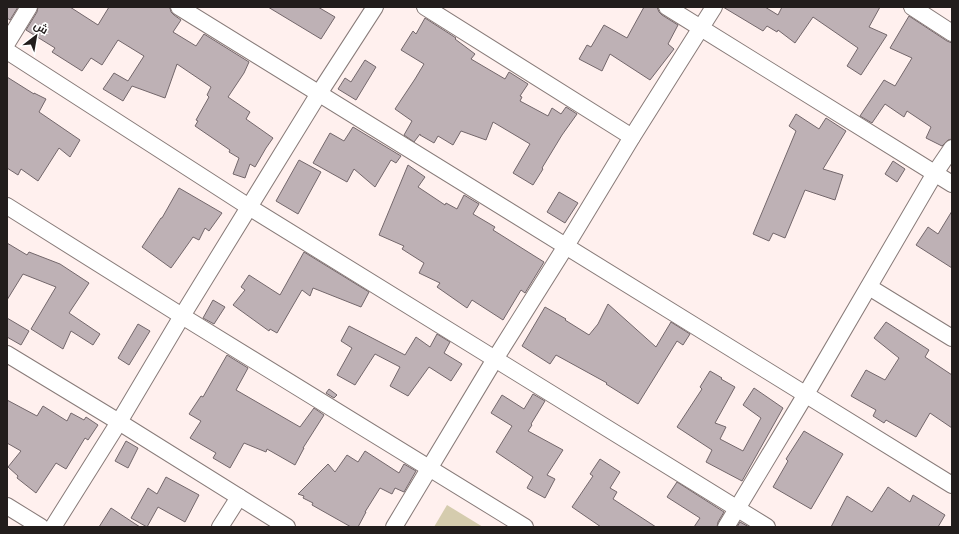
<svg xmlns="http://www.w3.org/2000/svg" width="959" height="534" font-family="Cabin,Cairo,sans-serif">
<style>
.green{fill:#d5ccae}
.building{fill:#beb1b5;stroke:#73676b}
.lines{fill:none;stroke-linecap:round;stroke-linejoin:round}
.minor-casing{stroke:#887b79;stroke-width:18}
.minor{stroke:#fff;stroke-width:16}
</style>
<rect width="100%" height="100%" fill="#fff0ee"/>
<path class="green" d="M447,505L483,527H434Z"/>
<g class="building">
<path d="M7,7H18L10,20L7,18Z"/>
<path d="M38,7H70L98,25L109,7H168L170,8L171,12L174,15L181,20L173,32L196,46L204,34L249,62L244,73L228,97L250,112L246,119L273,138L266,148L255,167L250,164L245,178L233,174L239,158L229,152L230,150L195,126L198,121L196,120L209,97L207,95L211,87L177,64L165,98L132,86L123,101L103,89L114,73L128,81L144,56L118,40L102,65L91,58L82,71L52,52L55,48L26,30L37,12Z"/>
<path d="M268,7H318L335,17L321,39Z"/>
<path d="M644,7H657L659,12L662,15L678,25L668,44L674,49L650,80L610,54L602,71L579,59L587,45L591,47L604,25L627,38Z"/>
<path d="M723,7H765L778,15L782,7H880L869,27L887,35L861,75L847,66L858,48L813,17L795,43L778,30L777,32L767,26L763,31Z"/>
<path d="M909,16L947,41L952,43V139L948,140L942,146L926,138L931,127L907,111L904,117L885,104L872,123L860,116L884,80L895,86L912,58L890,48Z"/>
<path d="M425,18L456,38L455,39L475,54L471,59L505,79L509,72L528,84L520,96L522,97L520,101L548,116L552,108L561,114L566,107L577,114L562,135L542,168L543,169L533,185L513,173L530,144L493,122L486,140L461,131L453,145L438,136L434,143L420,135V134L414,142L404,135L412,121L395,109L415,79L424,64L401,50L413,31L416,34Z"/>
<path d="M365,60L376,67L356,100L338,89L345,78L351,82Z"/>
<path d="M7,77L34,94V93L46,99L39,112L80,140L70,157L59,148L38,181L21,169L18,175L7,168Z"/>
<path d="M796,114L819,129L826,118L846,131L823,169L843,175L835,200L805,190L785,238L773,233L769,241L753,234L796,131L789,126Z"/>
<path d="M353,127L401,156L396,163L391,160L375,187L354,169L347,182L313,163L330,133L344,141Z"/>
<path d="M299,160L321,172L298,214L276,201Z"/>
<path d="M893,161L905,169L897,182L885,174Z"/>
<path d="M408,165L425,177L418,187L445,205L446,203L457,209L464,195L479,204L473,214L495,227L493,230L544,262L525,293L521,290L503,320L472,300L467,308L437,287L440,283L419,273L424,263L402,249L404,246L379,235Z"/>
<path d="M179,188L222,213L209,231L205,228L199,240L193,237L171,268L142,247L161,218H162Z"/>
<path d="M559,192L578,203L565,223L547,212Z"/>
<path d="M952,211V268L916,245L928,227L938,234Z"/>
<path d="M7,243L27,255L29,252L60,264L89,283L69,313L100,334L93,345L71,331L63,349L31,329L56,287L23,274L7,300Z"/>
<path d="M304,252L369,292L361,307L313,288L310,296L302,290L277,333L270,329L269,331L233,305L245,290L241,287L249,275L280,295Z"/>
<path d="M213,300L225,307L214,324L203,318Z"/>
<path d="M608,304L656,347L671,322L690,334L683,345L677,341L638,404L606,384L607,383L556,355L550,364L522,346L545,307L566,319L565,320L589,335L598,324Z"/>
<path d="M7,318L29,331L21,345L7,337Z"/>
<path d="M886,322L929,350L925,357L952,375V428L930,413L916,437L886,420L884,423L873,416L876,410L851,396L866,370L885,380L899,358L874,338Z"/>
<path d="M138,324L150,331L129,365L118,358Z"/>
<path d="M349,326L405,355L416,337L430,347L437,334L450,342L444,353L462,364L451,381L429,367L408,396L390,386L400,367L375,354L355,385L337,375L352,348L341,341Z"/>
<path d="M227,355L248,368L236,390L300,427L314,408L324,415L303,448H304L295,465L267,449L266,452L244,443L230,468L213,458L216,453L190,438L201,421L189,414L201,396L203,397Z"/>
<path d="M710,371L722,378L721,379L735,387L715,423L726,427L720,439L743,451L761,418L743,405L754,388L783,408L742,481L706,462L712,450L677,427L702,389L700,387Z"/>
<path d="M329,389L337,395L334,398L326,393Z"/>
<path d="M533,394L545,401L531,424L532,425L528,431L563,450L547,475L555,479L545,498L527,488L533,477L496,452L512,426L491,413L502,395L524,409Z"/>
<path d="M7,400L37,416L43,406L67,421L71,413L84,420L86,417L98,425L88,440L85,438L66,469L56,463L36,493L17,478L18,476L8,467L21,451L7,443Z"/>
<path d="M804,431L843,454L811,509L773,487L788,461L786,459Z"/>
<path d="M126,441L138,448L128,468L115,461Z"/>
<path d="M365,451L399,473L404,464L416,471L404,492L395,488L392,494L380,488L365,512H366L358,527H351L312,505L313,503L303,498L304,496L298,494L328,464L335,472L347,455L358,462Z"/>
<path d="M600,459L620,472L610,488L617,492L613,499L656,527H601L572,507L593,476L590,474Z"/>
<path d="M166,477L199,495L185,522L158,507L147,527L131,518L148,488L157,494Z"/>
<path d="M677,482L724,512L718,522L717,527H694L700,518L667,497Z"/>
<path d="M888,487L910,502L913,495L945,515L938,527H831L847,496L872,512Z"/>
<path d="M111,508L140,527H99Z"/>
<path d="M740,522L749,527H737Z"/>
</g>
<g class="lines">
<defs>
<g id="minor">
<path d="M179,7C435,168 695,324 952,485"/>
<path d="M425,7L632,137"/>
<path d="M667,7L952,184"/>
<path d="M912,7L952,33"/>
<path d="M7,43L29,7"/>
<path d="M7,51L249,207L767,527"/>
<path d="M7,206L182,316L525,527"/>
<path d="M869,287L952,338"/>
<path d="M7,354L119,422L287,527"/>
<path d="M7,506L41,527"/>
<path d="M53,527L119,422L182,316L318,95L375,7"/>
<path d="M220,527L239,497"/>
<path d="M394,527L495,359L566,246L632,137L714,7"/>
<path d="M726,527L806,394L935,173L952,148"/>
</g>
</defs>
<use href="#minor" class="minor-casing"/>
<use href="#minor" class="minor"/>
</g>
<rect width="959" height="534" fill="none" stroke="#221d1c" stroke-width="16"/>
<g transform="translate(36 36) rotate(31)" stroke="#ffffff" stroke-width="3" paint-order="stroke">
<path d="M0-3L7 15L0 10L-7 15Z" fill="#221d1c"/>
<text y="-6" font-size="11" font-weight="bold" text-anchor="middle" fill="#221d1c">ش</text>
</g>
</svg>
